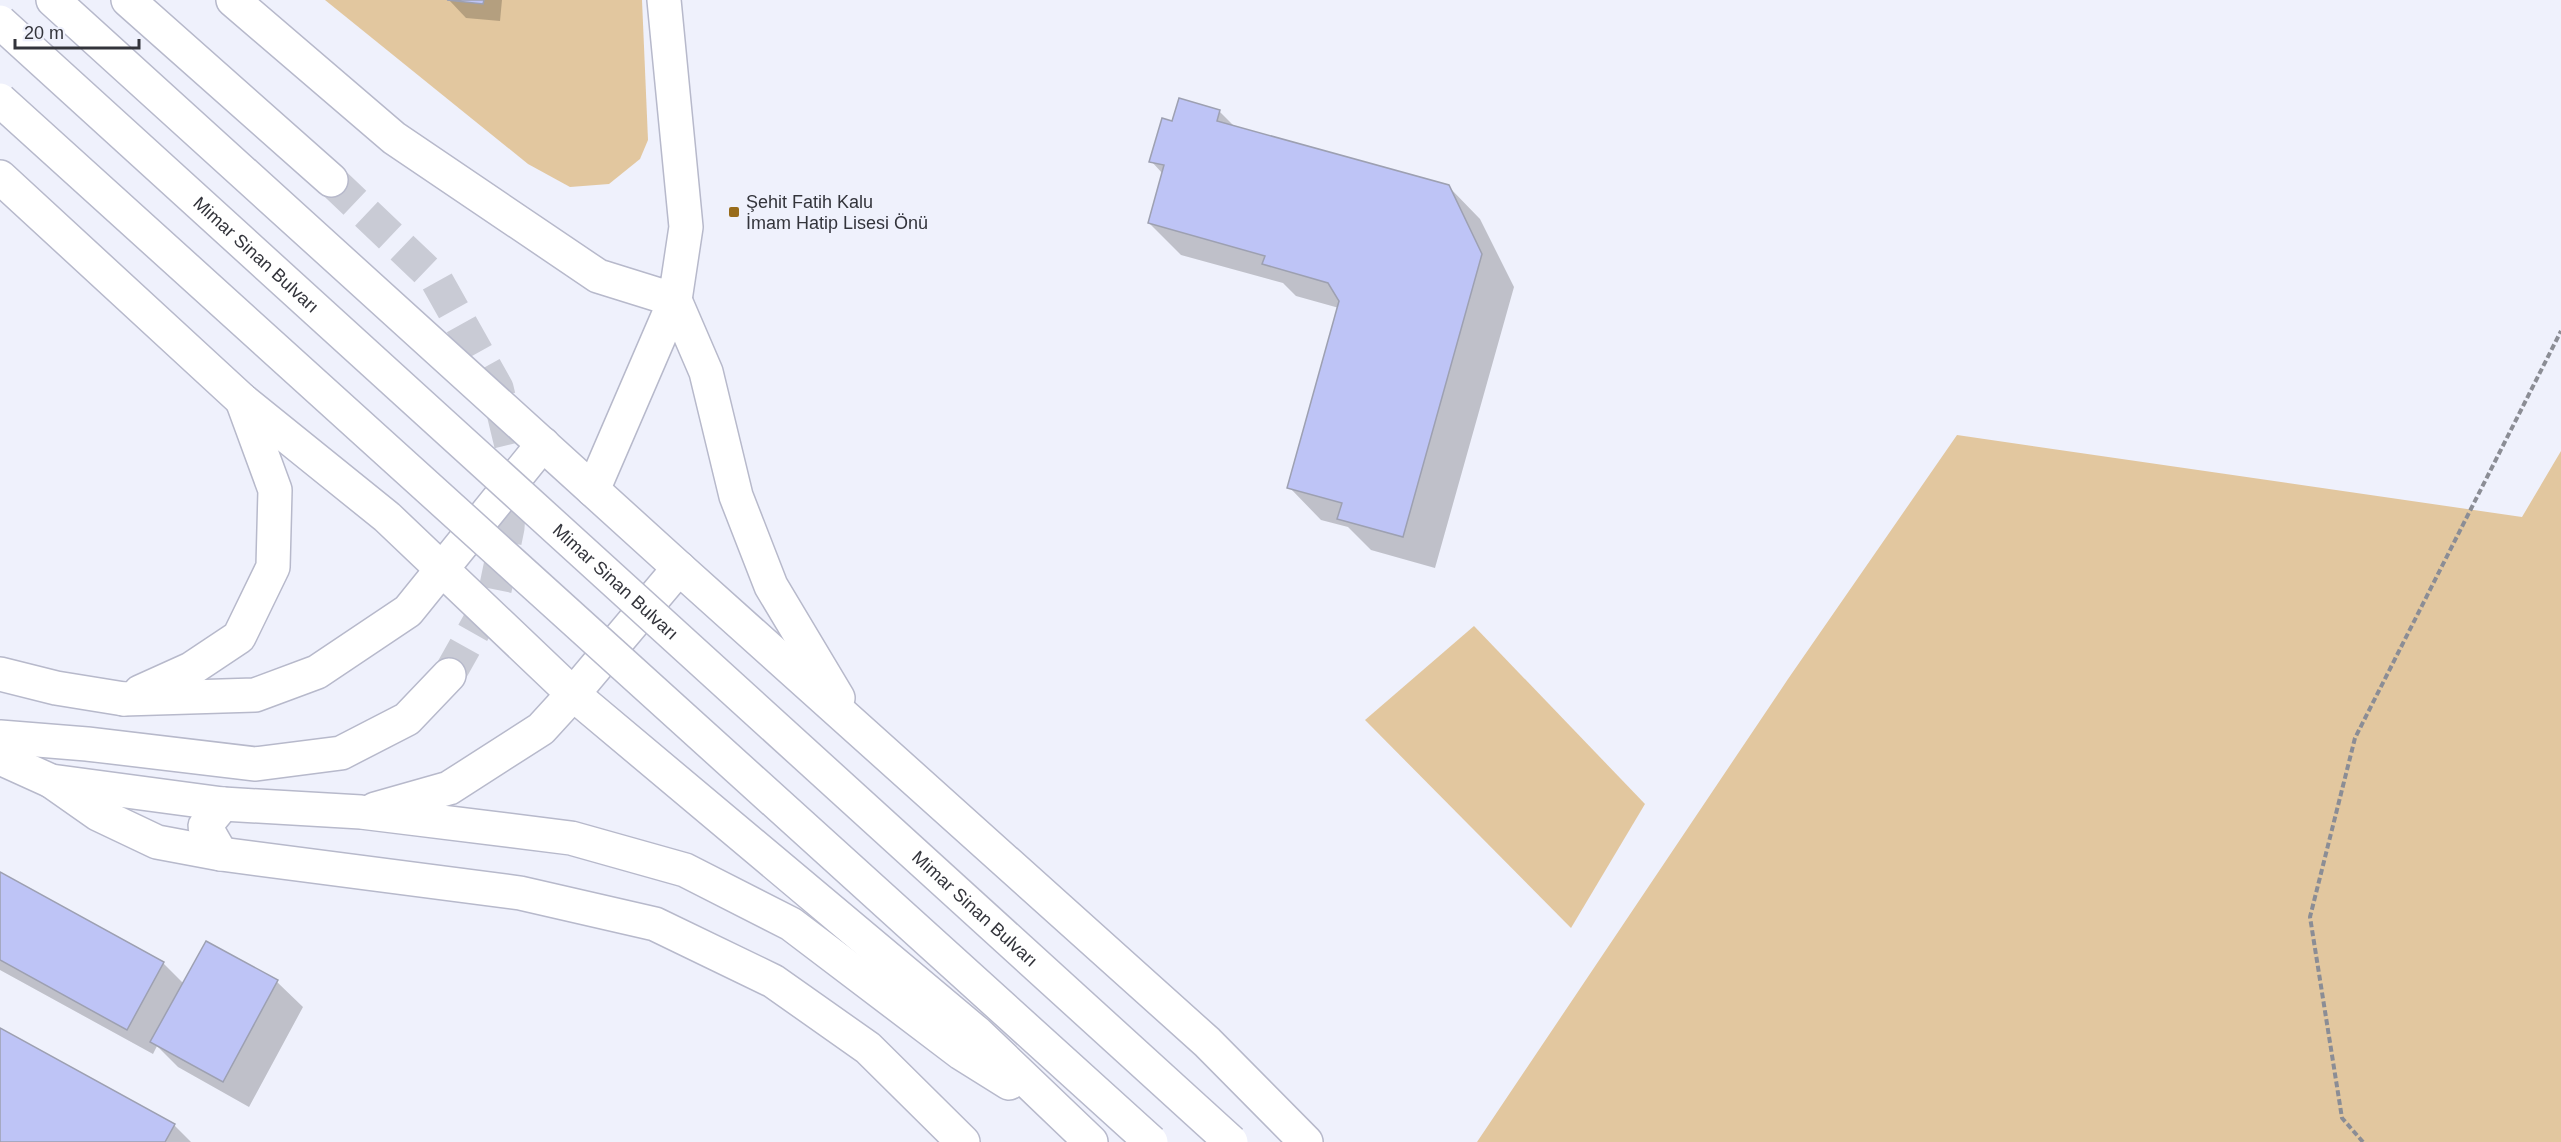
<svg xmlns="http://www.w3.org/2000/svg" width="2561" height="1142" font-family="Arial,sans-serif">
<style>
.green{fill:#e2c79f}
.shadow{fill:#0003}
.building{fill:#bec4f6;stroke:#9da0b1;stroke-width:1.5}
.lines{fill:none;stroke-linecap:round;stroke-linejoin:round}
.highway-tunnel{stroke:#c9cbd5;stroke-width:33;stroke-dasharray:33 16;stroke-linecap:butt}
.minor-casing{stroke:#b7b9cb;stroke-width:36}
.major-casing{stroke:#b7b9cb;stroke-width:36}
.highway-casing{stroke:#b7b9cb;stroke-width:36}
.path{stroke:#8b8d95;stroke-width:4;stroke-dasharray:6 3;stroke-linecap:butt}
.minor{stroke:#fff;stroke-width:33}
.major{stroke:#fff;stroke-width:33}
.highway{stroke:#fff;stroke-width:33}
.highway-bridge-casing{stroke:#b7b9cb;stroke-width:36;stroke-linecap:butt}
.highway-bridge{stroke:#fff;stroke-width:33}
.poi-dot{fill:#986b1a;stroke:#eff1fc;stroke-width:2}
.labels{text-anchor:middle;stroke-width:4.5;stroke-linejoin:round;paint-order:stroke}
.poi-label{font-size:18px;fill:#33343b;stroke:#eff1fc;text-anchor:start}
.street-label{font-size:18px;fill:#33343b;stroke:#eff1fc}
</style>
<rect width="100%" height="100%" fill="#eff1fc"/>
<g class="green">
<path d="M325,0H642L648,140L640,159L609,184L570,187L528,164Z"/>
<path d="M1957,435L2522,517L2561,451V1142H1477L1788,679Z"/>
<path d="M1474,626L1645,804L1571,928L1365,720Z"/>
</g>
<g class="shadow">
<path d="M449,0H502L500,21L466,18Z"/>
<path d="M1219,111L1235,127L1448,186L1480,219L1514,287L1435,568L1371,550L1348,527L1321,520L1289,487L1339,308L1296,296L1283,283L1181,255L1149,223L1163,174L1151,161L1173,123Z"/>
<path d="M0,874L163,963L184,984L207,943L277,982L303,1007L249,1107L178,1067L157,1046L153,1054L0,970Z"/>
<path d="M0,1030L174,1125L191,1142H0Z"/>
</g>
<g class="building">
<path d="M447,0H484L483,4Z"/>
<path d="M1179,98L1220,110L1217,121L1449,185L1482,254L1403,537L1337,519L1342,503L1287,488L1339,301L1328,283L1262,264L1265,256L1148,223L1164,165L1149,162L1162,118L1172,121Z"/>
<path d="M0,872L164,962L127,1030L0,960Z"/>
<path d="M206,941L278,980L223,1082L150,1042Z"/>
<path d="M0,1028L175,1124L165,1142H0Z"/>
</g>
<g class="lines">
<path class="highway-tunnel" d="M331,180L437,281L497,388L513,454L508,528L494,595L449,675"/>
<defs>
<g id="minor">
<path d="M233,0L394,138L598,276L675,300L686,227L664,0"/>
<path d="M51,781L98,814L157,842L221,854L520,893L655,924L773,981L868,1048L963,1142"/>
<path d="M221,854L205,826L223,804"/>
</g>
<path id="major" d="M0,674L56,688L124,699"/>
<g id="highway">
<path d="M53,0L679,568L1207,1042L1306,1142"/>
<path d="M128,0L331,180"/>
<path d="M0,177L242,400L387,517L573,694L977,1033L1091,1142"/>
<path d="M675,300L706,372L736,496L771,586L838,698"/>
<path d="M593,490L675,300"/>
<path d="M140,692L191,669L239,637L273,567L275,490L242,400"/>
<path d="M124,699L255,695L317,672L408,611L543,444"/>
<path d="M0,737L87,744L256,764L341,753L407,719L449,675"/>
<path d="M0,758L51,781L223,804L361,812L571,838L685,870L791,924L961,1053L1009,1083"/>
<path d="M375,809L449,788L541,729L573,694L679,568"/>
</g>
</defs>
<use href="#minor" class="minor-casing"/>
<use href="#major" class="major-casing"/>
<use href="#highway" class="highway-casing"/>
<path class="path" d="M2363,1142L2342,1118L2310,917L2355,738L2561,331"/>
<use href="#minor" class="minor"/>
<use href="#major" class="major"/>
<use href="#highway" class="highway"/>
<defs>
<g id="highway-bridge">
<path id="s1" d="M0,22L1231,1142"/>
<path d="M0,100L1151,1142"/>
</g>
</defs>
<use href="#highway-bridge" class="highway-bridge-casing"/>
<use href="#highway-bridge" class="highway-bridge"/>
</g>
<rect class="poi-dot" x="728" y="206" width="12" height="12" rx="3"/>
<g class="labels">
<g class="poi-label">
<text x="746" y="208">Şehit Fatih Kalu<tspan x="746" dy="21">İmam Hatip Lisesi Önü</tspan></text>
</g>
<g class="street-label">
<text dy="6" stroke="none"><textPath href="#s1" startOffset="346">Mimar Sinan Bulvarı</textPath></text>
<text dy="6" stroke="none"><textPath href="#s1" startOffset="832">Mimar Sinan Bulvarı</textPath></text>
<text dy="6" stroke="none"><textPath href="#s1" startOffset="1318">Mimar Sinan Bulvarı</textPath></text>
</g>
</g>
<path d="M15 39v9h124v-9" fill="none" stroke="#33343b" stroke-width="3"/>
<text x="24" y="39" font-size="18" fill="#33343b" stroke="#eff1fc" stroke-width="4.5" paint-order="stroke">20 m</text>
</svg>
